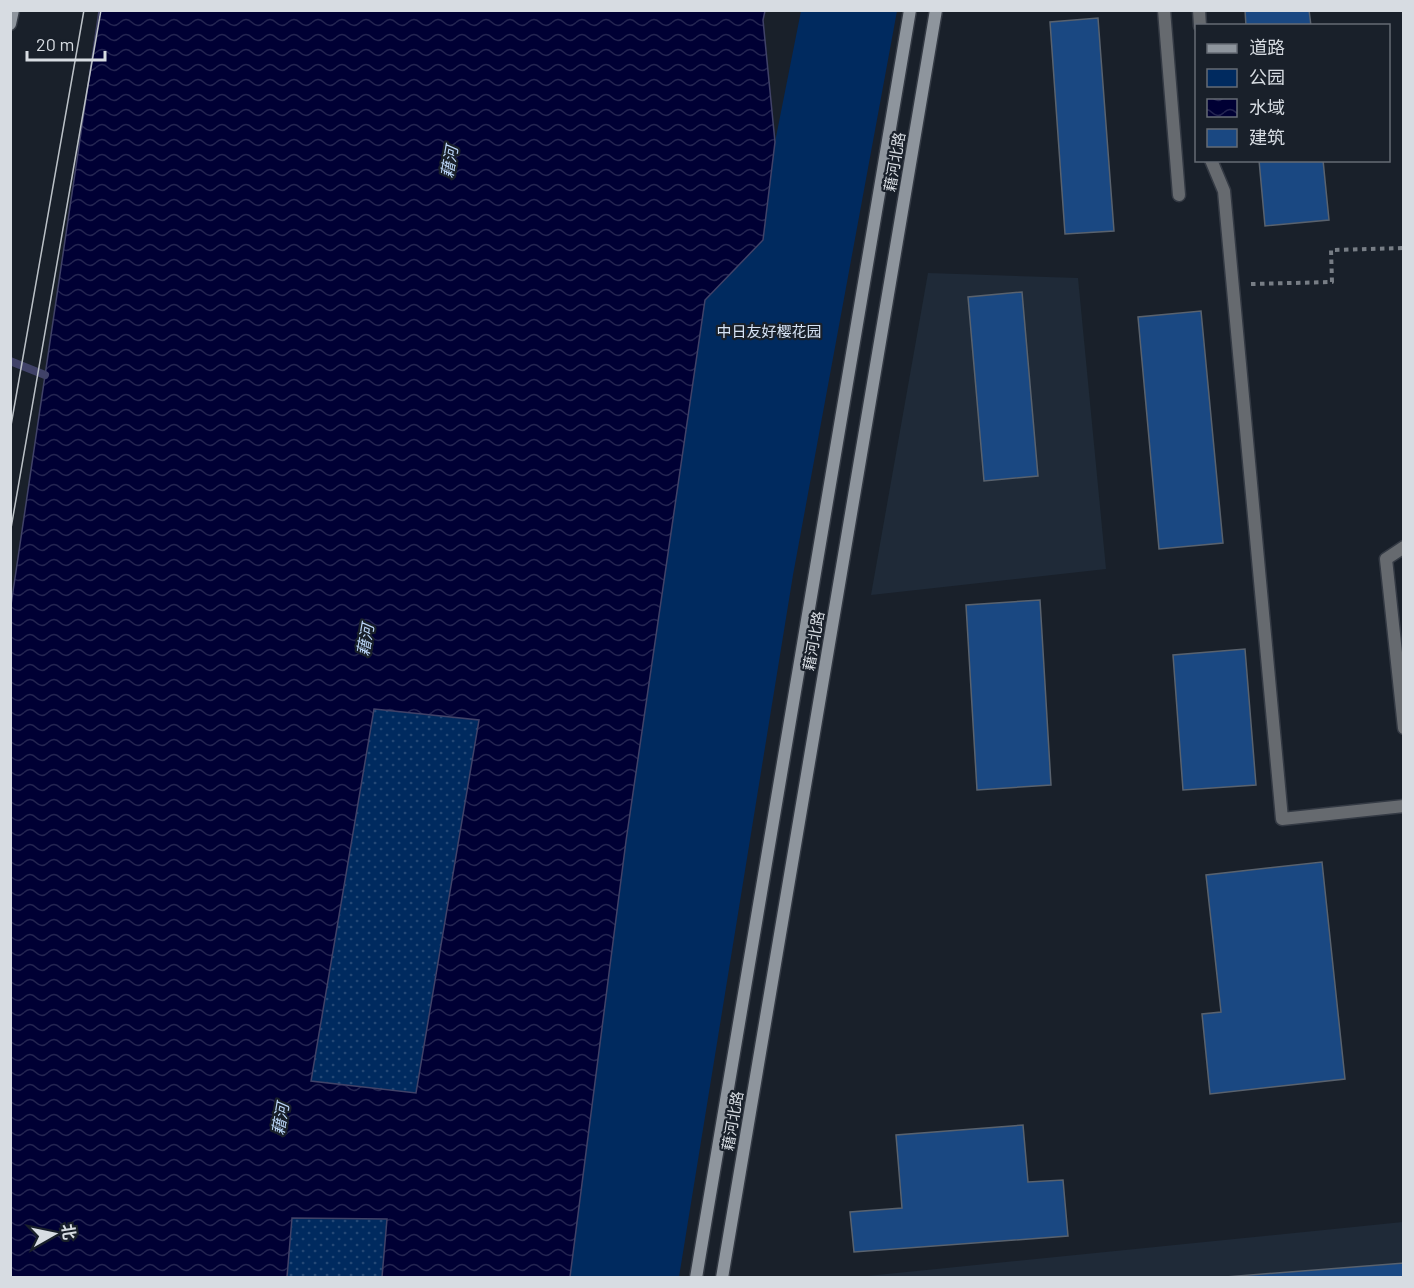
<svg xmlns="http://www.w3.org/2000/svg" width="1414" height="1288" font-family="Barlow,'Noto Sans SC',sans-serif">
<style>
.built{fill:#1f2a38}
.grass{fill:url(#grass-dots)}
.park{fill:#002a5f}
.water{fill:url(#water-waves);stroke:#404268;stroke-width:1.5;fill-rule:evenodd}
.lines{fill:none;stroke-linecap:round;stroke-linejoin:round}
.stream{stroke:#404268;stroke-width:8}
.building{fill:#1a4882;stroke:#59626e;stroke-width:1.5}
.lane-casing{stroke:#343a44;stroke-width:15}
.secondary-casing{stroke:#343a44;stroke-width:15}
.path{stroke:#777d85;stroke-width:4;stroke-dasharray:4.5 4.5;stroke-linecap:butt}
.lane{stroke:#666a6f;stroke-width:12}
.secondary{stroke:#8e959d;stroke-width:12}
.tram{stroke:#bbc1c7;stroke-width:1.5}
.labels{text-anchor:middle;stroke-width:4.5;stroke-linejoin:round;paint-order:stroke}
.street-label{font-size:15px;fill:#d7dce2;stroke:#19202a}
.park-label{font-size:15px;fill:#d6e3f5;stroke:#19202a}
.water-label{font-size:16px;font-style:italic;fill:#b9d3f5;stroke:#19202a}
</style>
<defs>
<pattern id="grass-dots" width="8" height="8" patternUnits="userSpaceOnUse" patternTransform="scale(1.5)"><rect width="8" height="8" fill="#002a5f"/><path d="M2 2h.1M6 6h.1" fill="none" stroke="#244876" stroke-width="1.8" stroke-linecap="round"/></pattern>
<pattern id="water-waves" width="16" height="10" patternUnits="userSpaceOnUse" patternTransform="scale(1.5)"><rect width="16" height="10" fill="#000034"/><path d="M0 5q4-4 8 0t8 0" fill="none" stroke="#242551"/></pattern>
</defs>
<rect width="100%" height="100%" fill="#19202a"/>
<g class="built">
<path d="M928,273L1078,278L1106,569L871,595Z"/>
<path d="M1403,1222V1277H857Z"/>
</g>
<g class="grass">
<path d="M374,709L480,720L416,1093L311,1081Z"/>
<path d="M291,1218H387L382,1277L287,1278Z"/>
</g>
<path class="park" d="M801,11H897L793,575L679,1277L570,1278L626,841L705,300L763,240L775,142Z"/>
<path class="water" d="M99,11H765L763,20L775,142L763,240L705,300L626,841L570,1277H382L387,1219L292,1218L287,1277H11V605ZM374,709L479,720L416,1093L311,1081Z"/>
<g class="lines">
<path class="stream" d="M10,361L45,375"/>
</g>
<g class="building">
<path d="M1245,10H1309L1311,26H1246Z"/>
<path d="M1098,18L1114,231L1065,234L1050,22Z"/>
<path d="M1259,160H1323L1329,220L1265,226Z"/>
<path d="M1022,292L1038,476L984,481L968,297Z"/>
<path d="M1201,311L1223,543L1159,549L1138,317Z"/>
<path d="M1040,600L1051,785L977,790L966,605Z"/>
<path d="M1245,649L1256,785L1183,790L1173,655Z"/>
<path d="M1322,862L1345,1079L1210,1094L1202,1014L1221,1012L1206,875Z"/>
<path d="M1023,1125L1028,1182L1063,1180L1068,1236L854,1252L850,1212L902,1208L896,1135Z"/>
<path d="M1404,1263V1278H1213Z"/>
</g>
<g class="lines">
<defs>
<g id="lane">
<path d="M1164,10L1179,195"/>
<path d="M1199,10L1200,26"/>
<path d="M1211,160L1224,191L1282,819L1404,806"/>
<path d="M1404,547L1386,559L1404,728"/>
</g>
<g id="secondary">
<path d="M10,24L13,10"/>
<path d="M696,1278L910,10"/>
<path d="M722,1278L936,10"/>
</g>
</defs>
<use href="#lane" class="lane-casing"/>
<use href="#secondary" class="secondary-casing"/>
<path class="path" d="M1251,284L1332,282L1331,250L1404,248"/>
<use href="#lane" class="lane"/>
<use href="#secondary" class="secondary"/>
<g class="tram">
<path d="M10,431L84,10"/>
<path d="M10,534L101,10"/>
</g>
</g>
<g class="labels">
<g class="street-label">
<text transform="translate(895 162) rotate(-80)" y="5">藉河北路</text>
<text transform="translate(814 641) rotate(-80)" y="5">藉河北路</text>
<text transform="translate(733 1121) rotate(-80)" y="5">藉河北路</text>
</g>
<g class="park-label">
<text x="769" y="337">中日友好樱花园</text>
</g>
<g class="water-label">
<text transform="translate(449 162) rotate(-80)" y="6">藉河</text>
<text transform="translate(365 640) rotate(-80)" y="6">藉河</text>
<text transform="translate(280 1119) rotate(-80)" y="6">藉河</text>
</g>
</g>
<rect width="1414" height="1288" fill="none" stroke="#d7dce2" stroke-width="24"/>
<rect x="1195" y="24" width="195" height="138" fill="#19202a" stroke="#656b74" stroke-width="1.5"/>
<rect x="1207" y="44" width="30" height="9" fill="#8e959d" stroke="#656b74" stroke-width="1.5"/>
<text x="1249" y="54" font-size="18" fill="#d7dce2">道路</text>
<rect x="1207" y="69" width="30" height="18" fill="#002a5f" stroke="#656b74" stroke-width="1.5"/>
<text x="1249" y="84" font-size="18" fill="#d7dce2">公园</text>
<rect x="1207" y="99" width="30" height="18" fill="url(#water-waves)" stroke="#656b74" stroke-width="1.5"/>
<text x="1249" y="114" font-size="18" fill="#d7dce2">水域</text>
<rect x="1207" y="129" width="30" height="18" fill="#1a4882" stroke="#656b74" stroke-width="1.5"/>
<text x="1249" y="144" font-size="18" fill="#d7dce2">建筑</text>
<g transform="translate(54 1234) rotate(81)" stroke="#19202a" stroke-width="4.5" paint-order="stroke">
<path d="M0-4.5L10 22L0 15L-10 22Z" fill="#d7dce2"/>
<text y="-9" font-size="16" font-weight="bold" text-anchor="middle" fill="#d7dce2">北</text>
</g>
<path d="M27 51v9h78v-9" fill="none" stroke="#d7dce2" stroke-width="3"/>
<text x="36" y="51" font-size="18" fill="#d7dce2" stroke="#19202a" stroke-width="4.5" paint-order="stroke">20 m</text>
</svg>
